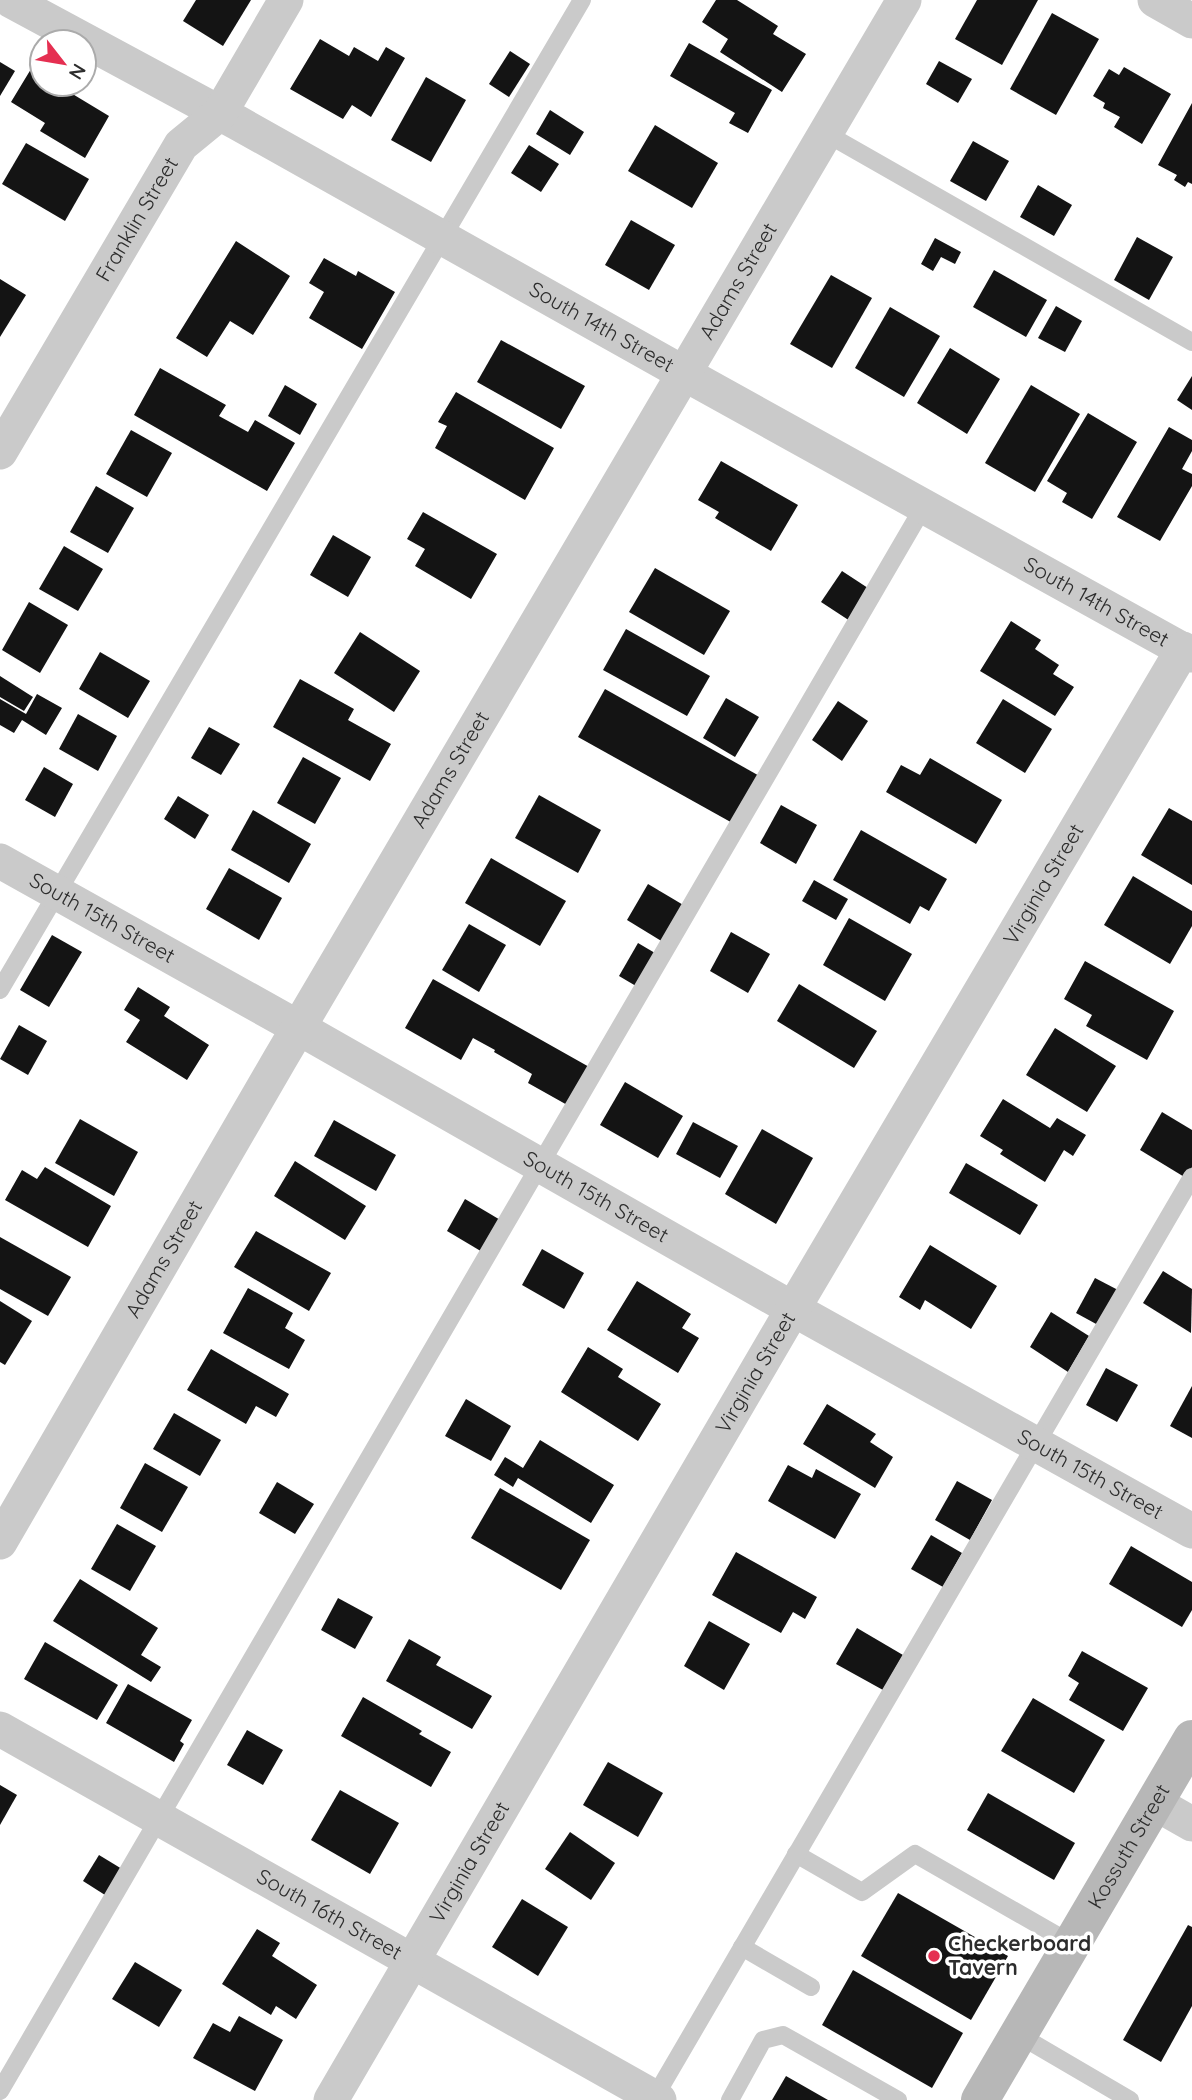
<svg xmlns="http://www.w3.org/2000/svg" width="1192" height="2100" font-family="Quicksand,sans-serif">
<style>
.building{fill:#141414}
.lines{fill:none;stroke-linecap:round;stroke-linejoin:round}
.lane{stroke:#cacaca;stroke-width:18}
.street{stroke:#cacaca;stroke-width:35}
.secondary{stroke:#b7b7b7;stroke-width:38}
.poi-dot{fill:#e52f51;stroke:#fff;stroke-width:2.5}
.labels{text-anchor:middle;stroke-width:7;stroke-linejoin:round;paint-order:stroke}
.street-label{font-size:21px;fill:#2d2d2d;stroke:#fff}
.poi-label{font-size:21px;font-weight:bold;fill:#2d2d2d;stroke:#fff;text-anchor:start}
</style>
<rect width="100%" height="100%" fill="#fff"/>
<g class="building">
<path d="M196,0H251L223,46L183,21Z"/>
<path d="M716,0H737L778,26L773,34L806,54L782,92L720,52L728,39L702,22Z"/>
<path d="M977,0H1038L1002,65L955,39Z"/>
<path d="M1052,13L1099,39L1056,115L1010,89Z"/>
<path d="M320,39L349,56L354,47L378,61L386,47L405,58L371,117L352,105L343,119L290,89Z"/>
<path d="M689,43L772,90L748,133L729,123L735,113L670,76Z"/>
<path d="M510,51L530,64L509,97L489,84Z"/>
<path d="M939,61L972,79L958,103L926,84Z"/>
<path d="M0,62L15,71L0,96Z"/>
<path d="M1124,67L1171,94L1142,144L1114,127L1120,117L1103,108L1105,103L1093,96L1109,69L1119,75Z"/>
<path d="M31,69L42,76V84H56L109,116L85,158L40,131L45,123L11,102Z"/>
<path d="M426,77L466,100L431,162L391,140Z"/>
<path d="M1192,103V184L1188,182L1185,187L1174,180L1177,175L1158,165Z"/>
<path d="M550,110L584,132L570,155L536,134Z"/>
<path d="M655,125L718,163L692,208L628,171Z"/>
<path d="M973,141L1009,161L986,201L950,181Z"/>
<path d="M26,143L89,179L65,221L2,184Z"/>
<path d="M529,145L559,164L541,192L511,173Z"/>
<path d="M1038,185L1072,205L1054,236L1020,217Z"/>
<path d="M631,220L675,245L649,290L605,265Z"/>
<path d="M1137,237L1173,257L1149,300L1114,280Z"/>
<path d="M935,238L961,252L955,264L941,257L933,271L921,264Z"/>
<path d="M236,241L290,276L253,335L230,321L207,357L176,338Z"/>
<path d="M324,258L356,276L358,271L395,292L362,349L309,318L324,292L309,283Z"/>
<path d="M994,270L1047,300L1026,337L973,307Z"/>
<path d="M831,275L872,298L832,368L790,344Z"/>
<path d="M0,279L26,295L0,337Z"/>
<path d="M1056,306L1082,321L1065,352L1038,338Z"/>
<path d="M890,307L940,336L904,397L855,368Z"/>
<path d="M501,340L585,386L561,429L477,382Z"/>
<path d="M950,348L1000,379L967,434L917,403Z"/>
<path d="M160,368L226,405L219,416L248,432L255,420L295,443L267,491L134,415Z"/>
<path d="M1192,376V410L1177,400Z"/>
<path d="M285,385L317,404L300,435L268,416Z"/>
<path d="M1031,385L1080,414L1035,492L985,463Z"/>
<path d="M456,392L554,448L525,500L435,448L447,426L438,422Z"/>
<path d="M1088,413L1137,442L1092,519L1062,502L1067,493L1047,481Z"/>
<path d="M1169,427L1192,440V451L1182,469L1192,474V486L1160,541L1117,517Z"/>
<path d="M131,430L172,453L147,497L106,474Z"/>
<path d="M721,461L798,505L771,551L715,518L719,512L698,500Z"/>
<path d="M96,486L134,508L108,553L70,532Z"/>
<path d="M423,512L497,554L471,599L415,566L425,549L407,539Z"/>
<path d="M333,535L371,557L348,597L310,575Z"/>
<path d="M64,546L103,569L78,611L39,589Z"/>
<path d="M655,568L730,611L704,655L629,612Z"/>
<path d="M842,571L871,590L850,621L821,602Z"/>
<path d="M29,602L68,625L40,673L2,650Z"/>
<path d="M1011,621L1041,640L1035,649L1059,665L1053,674L1074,687L1055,716L980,671Z"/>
<path d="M626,629L710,676L687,716L603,670Z"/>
<path d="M360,632L420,671L394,712L334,673Z"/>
<path d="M100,652L150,681L128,718L79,689Z"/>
<path d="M0,676L33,697L24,711L0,697Z"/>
<path d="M300,679L354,709L348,720L391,744L370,781L273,727Z"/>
<path d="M605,689L763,778L736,825L578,737Z"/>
<path d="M37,694L62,708L46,735L22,720L14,733L0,725V699L26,714Z"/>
<path d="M726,698L759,717L735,757L703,738Z"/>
<path d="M1003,699L1052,729L1025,773L976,743Z"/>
<path d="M838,701L868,721L842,761L812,740Z"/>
<path d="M78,714L117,736L98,771L59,749Z"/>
<path d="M209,727L240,744L221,775L191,758Z"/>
<path d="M303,757L341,778L315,824L277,803Z"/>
<path d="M930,758L1002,800L976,844L886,792L901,765L920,775Z"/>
<path d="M44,767L73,784L55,817L25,800Z"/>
<path d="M539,795L601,830L578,873L515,838Z"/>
<path d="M178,796L209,815L195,839L164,819Z"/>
<path d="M781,805L817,825L796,864L760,843Z"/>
<path d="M1169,808L1192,821V885L1141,855Z"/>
<path d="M253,810L311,844L289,883L231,850Z"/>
<path d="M861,830L947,879L929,911L920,906L910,924L833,880Z"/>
<path d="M491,858L566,901L540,946L465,903Z"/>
<path d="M229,868L282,898L259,940L206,909Z"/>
<path d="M1133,876L1192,911V926L1170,964L1104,925Z"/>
<path d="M814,880L848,899L836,920L802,901Z"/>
<path d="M648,884L685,906L663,942L627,920Z"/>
<path d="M849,918L912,954L885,1001L823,965Z"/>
<path d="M469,924L506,945L479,992L442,970Z"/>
<path d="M731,932L770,954L748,993L710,971Z"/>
<path d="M52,935L82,952L49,1007L20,990Z"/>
<path d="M638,943L660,956L641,989L619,976Z"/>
<path d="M1085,961L1174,1011L1147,1060L1086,1026L1092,1015L1064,999Z"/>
<path d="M433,979L591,1068L569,1106L528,1083L532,1074L494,1052L495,1050L473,1038L461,1060L405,1028Z"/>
<path d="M799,984L877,1031L854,1068L777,1021Z"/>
<path d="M138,987L170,1007L164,1016L209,1045L187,1080L126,1042L140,1020L124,1010Z"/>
<path d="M19,1025L47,1041L28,1075L0,1059Z"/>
<path d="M1055,1028L1116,1066L1087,1112L1026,1075Z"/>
<path d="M625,1082L683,1116L658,1158L600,1125Z"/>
<path d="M1003,1099L1050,1128L1057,1118L1086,1135L1073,1156L1064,1150L1045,1182L1000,1154L1003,1150L980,1136Z"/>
<path d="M1162,1112L1192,1130V1167L1186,1178L1140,1150Z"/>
<path d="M80,1119L138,1152L114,1196L55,1163Z"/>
<path d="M334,1120L396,1155L376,1191L314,1156Z"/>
<path d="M693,1122L738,1146L720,1178L676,1154Z"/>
<path d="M762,1129L813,1158L776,1224L725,1194Z"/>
<path d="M295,1161L366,1206L345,1240L274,1196Z"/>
<path d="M966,1163L1038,1205L1020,1235L949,1193Z"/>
<path d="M45,1167L111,1206L88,1247L5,1200L22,1170L37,1179Z"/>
<path d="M465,1199L502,1221L484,1253L447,1231Z"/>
<path d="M256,1231L331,1273L309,1311L234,1267Z"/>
<path d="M0,1237L71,1277L48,1316L0,1289Z"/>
<path d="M930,1245L997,1286L971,1329L925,1300L920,1310L899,1297Z"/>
<path d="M542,1249L584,1273L564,1309L522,1285Z"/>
<path d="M1163,1271L1192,1289L1191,1333L1143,1303Z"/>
<path d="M1095,1278L1118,1290L1098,1325L1076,1313Z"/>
<path d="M637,1281L691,1314L682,1328L699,1338L678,1373L607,1330Z"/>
<path d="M248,1288L293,1313L285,1328L305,1340L289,1369L223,1333Z"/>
<path d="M0,1301L32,1321L5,1365L0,1362Z"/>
<path d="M1051,1312L1089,1336L1068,1372L1030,1347Z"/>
<path d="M588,1347L623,1369L618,1377L661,1404L638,1441L561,1392Z"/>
<path d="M211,1349L289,1394L276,1417L256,1406L246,1424L187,1390Z"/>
<path d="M1106,1368L1138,1385L1117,1422L1086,1405Z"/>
<path d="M1192,1386V1438L1170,1426Z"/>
<path d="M466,1399L511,1426L491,1461L445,1436Z"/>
<path d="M827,1404L876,1434L870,1442L893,1457L875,1488L803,1444Z"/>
<path d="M174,1413L221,1440L200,1476L153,1449Z"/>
<path d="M540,1440L614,1485L591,1523L518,1478L513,1487L494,1475L505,1457L523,1468Z"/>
<path d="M145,1463L188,1487L162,1532L120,1508Z"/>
<path d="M788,1465L812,1478L816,1469L861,1494L835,1539L768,1501Z"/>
<path d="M957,1481L992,1500L970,1540L935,1520Z"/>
<path d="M277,1482L314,1504L295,1534L259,1513Z"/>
<path d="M500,1488L590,1540L561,1590L471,1538Z"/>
<path d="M117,1524L156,1546L130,1591L91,1569Z"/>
<path d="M931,1535L962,1553L943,1587L911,1569Z"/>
<path d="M1131,1546L1192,1582V1610L1182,1627L1109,1584Z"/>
<path d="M736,1552L817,1597L805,1619L793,1612L781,1633L712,1595Z"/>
<path d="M80,1579L158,1628L141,1655L161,1667L151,1682L53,1621Z"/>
<path d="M338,1598L373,1617L355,1649L321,1630Z"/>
<path d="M709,1621L750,1644L724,1690L684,1666Z"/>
<path d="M857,1628L903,1655L883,1690L836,1664Z"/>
<path d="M409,1639L441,1657L436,1665L492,1696L472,1729L386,1681Z"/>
<path d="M45,1642L118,1685L97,1720L24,1679Z"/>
<path d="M1082,1651L1148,1688L1123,1731L1069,1700L1079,1683L1068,1676Z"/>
<path d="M128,1684L192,1720L180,1741L184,1744L174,1762L106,1723Z"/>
<path d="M363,1697L422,1731L419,1734L451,1752L431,1787L341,1736Z"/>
<path d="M1033,1698L1105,1740L1074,1793L1001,1751Z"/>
<path d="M247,1730L283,1750L263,1785L227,1765Z"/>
<path d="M608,1762L663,1793L638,1837L583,1805Z"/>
<path d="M0,1785L17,1795L0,1825Z"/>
<path d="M340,1790L399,1823L370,1874L311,1840Z"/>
<path d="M988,1793L1075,1843L1054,1880L967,1830Z"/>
<path d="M570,1832L615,1863L591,1900L545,1869Z"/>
<path d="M99,1855L122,1869L105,1895L83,1881Z"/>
<path d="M898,1893L1008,1956L971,2020L861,1956Z"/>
<path d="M522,1899L568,1927L538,1976L492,1947Z"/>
<path d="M1188,1925L1192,1927V2006L1161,2062L1123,2040Z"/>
<path d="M257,1929L280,1943L272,1956L317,1985L296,2019L276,2006L271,2015L222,1984Z"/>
<path d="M135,1962L182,1990L159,2027L112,1999Z"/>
<path d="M853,1970L963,2033L932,2088L822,2025Z"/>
<path d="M239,2016L283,2040L255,2091L193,2058L213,2023L230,2032Z"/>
<path d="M786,2076L828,2100H772Z"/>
</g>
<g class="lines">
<g class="lane">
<path d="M827,134L1192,342"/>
<path d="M0,990L582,0"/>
<path d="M796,1854L862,1892L915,1854L1072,1944"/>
<path d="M742,1947L811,1987"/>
<path d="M1019,2035L1130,2100"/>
<path d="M0,2091L924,506"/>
<path d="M653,2100L1192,1177"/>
<path d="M730,2100L763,2040L783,2035L898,2100"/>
</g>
<g class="street">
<path id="s1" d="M10,0L238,123L685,374L1192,655"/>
<path d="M1155,0L1192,21"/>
<path id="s2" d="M0,452L181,145L220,113L286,0"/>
<path id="s3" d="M0,861L299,1028L793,1309L1192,1531"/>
<path id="s4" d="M0,1542L280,1059L904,0"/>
<path id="s5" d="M0,1729L659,2100"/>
<path d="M1155,1803L1192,1824"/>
<path id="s6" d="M331,2100L793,1309L1183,649"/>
</g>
<path class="secondary" id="s7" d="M980,2100L1192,1739"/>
</g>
<circle class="poi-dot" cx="934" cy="1956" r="7"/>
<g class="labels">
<g class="street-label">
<text dy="7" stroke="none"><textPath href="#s2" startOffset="270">Franklin Street</textPath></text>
<text dy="7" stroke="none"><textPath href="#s4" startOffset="1461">Adams Street</textPath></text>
<text dy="7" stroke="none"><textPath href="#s1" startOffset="676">South 14th Street</textPath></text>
<text dy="7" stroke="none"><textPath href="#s1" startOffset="1242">South 14th Street</textPath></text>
<text dy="7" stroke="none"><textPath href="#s4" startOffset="894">Adams Street</textPath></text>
<text dy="7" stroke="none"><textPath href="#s6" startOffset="1409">Virginia Street</textPath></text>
<text dy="7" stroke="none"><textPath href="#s3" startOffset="117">South 15th Street</textPath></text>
<text dy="7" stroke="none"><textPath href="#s3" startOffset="684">South 15th Street</textPath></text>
<text dy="7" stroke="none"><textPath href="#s4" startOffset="327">Adams Street</textPath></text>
<text dy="7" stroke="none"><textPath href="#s6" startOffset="842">Virginia Street</textPath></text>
<text dy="7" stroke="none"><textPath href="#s3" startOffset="1251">South 15th Street</textPath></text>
<text dy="7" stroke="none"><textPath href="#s7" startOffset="294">Kossuth Street</textPath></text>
<text dy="7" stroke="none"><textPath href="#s6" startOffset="275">Virginia Street</textPath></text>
<text dy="7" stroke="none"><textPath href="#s5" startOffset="378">South 16th Street</textPath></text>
</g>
<g class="poi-label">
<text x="948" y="1951">Checkerboard<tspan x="948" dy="24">Tavern</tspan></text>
</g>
</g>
<g transform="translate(63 63) rotate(121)"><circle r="33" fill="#ffffff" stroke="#ababab" stroke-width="2"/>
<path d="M0-5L12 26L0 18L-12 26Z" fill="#e52f51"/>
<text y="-10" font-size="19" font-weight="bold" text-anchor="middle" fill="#2d2d2d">N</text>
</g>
</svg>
